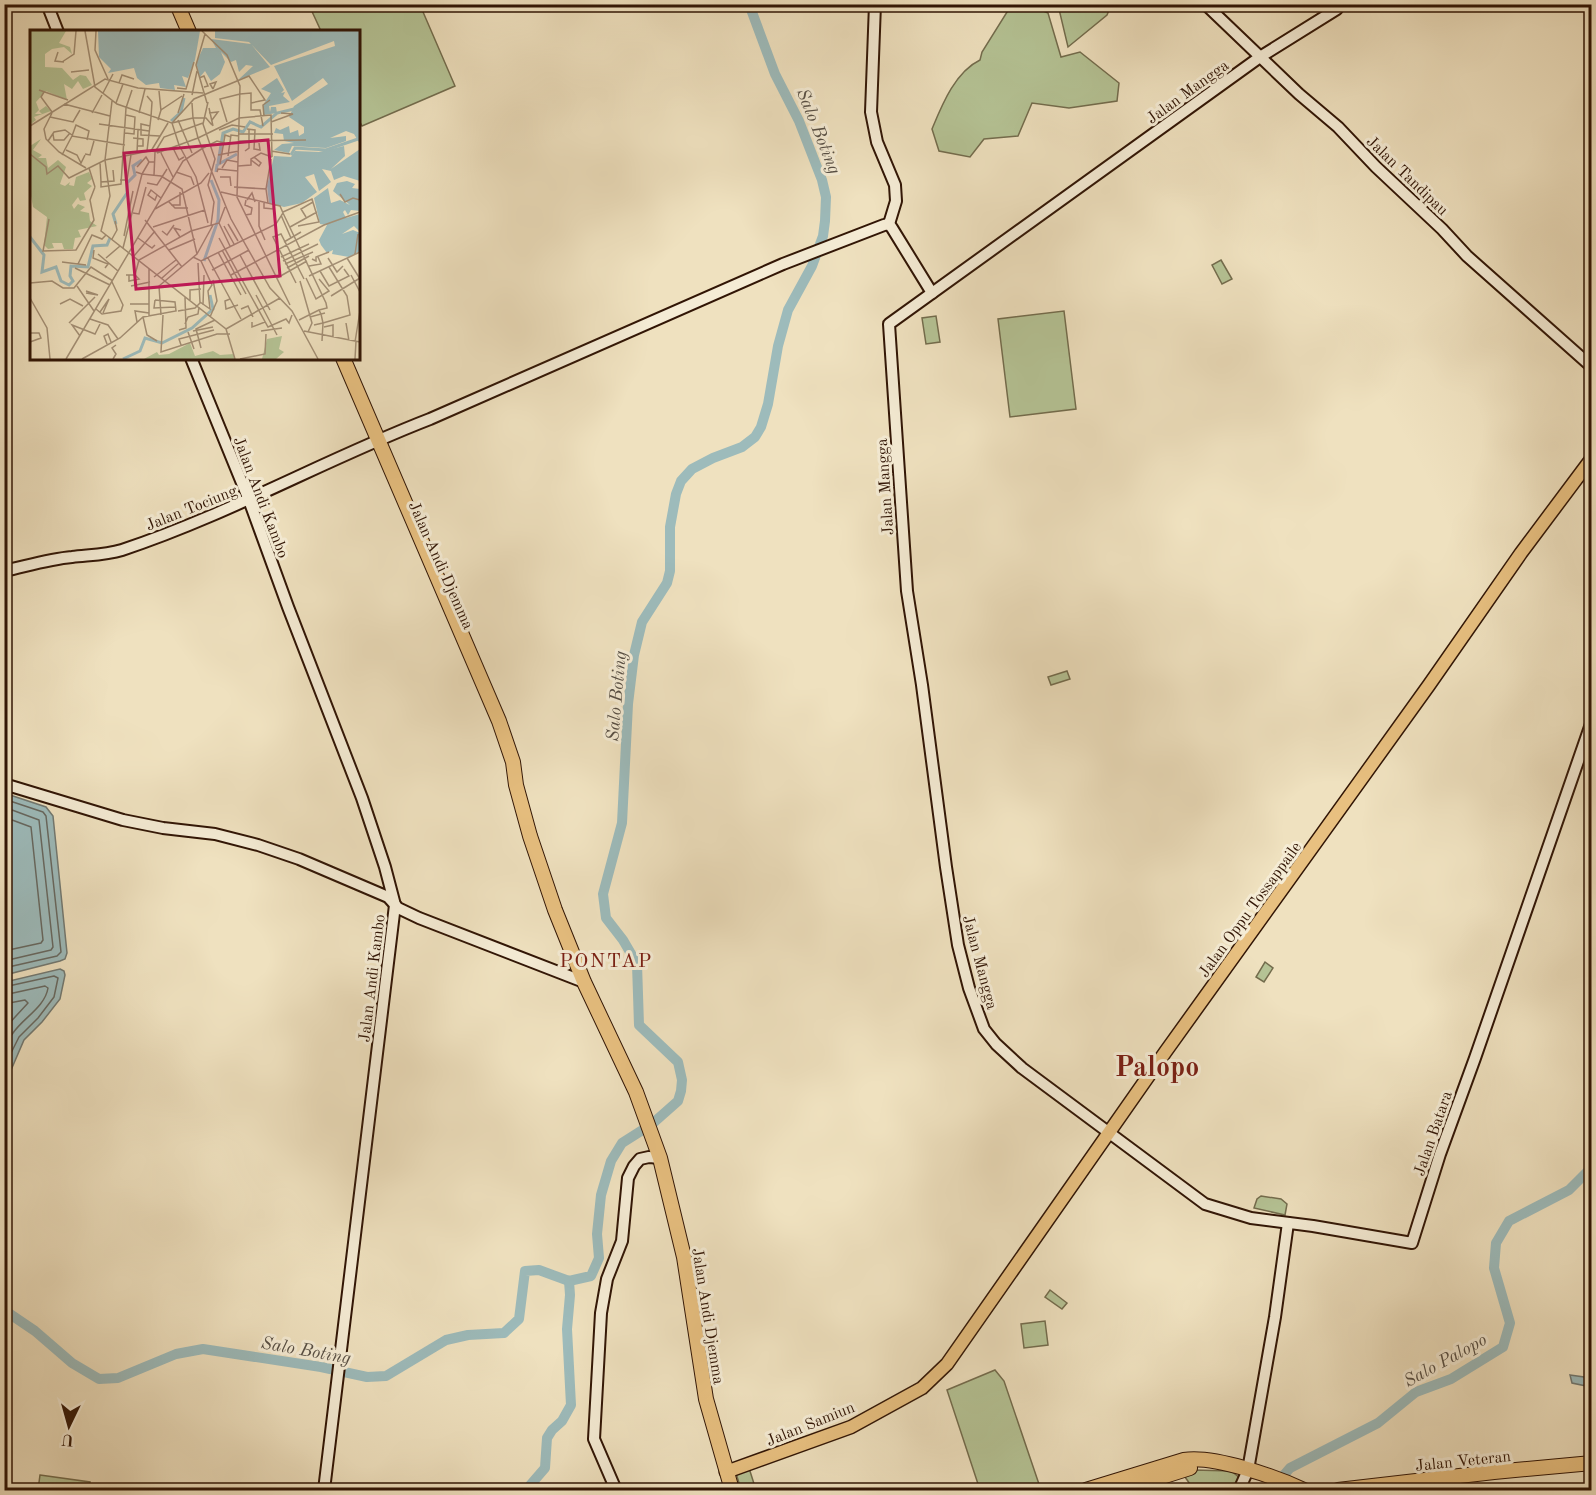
<svg xmlns="http://www.w3.org/2000/svg" width="1596" height="1495" font-family="'Old Standard TT',serif">
<style>
.green{fill:#b5c395;stroke:#736c4d;stroke-width:1.5}
.water{fill:#9dbbbb;stroke:#727972;stroke-width:1.5}
.lines{fill:none;stroke-linecap:round;stroke-linejoin:round}
.shore{stroke:#676860;stroke-width:1.5}
.river{stroke:#9dbbbb;stroke-width:10}
.secondary-casing{stroke:#311505;stroke-width:14}
.primary-casing{stroke:#311505;stroke-width:15}
.highway-casing{stroke:#311505;stroke-width:16}
.secondary{stroke:#f5ecd5;stroke-width:10}
.primary{stroke:#e8c080;stroke-width:12}
.highway{stroke:#e8c080;stroke-width:14}
.labels{text-anchor:middle;stroke-width:6;stroke-linejoin:round;paint-order:stroke}
.street-label{font-size:16px;fill:#311505;stroke:#f5ecd5}
.water-label{font-size:18px;font-style:italic;fill:#574f45;stroke:#f5ecd5}
.quarter-label{font-size:20px;letter-spacing:1.5px;fill:#7a1f14;stroke:#f5ecd5}
.town-label{font-size:28px;font-weight:bold;fill:#7a1f14;stroke:#f5ecd5}
.inset-river{fill:none;stroke:#9dbbbb;stroke-width:3}
.inset-road{fill:none;stroke:#a38f75;stroke-width:1.5}
.view{fill:#c2185b;fill-opacity:0.15;stroke:#c2185b;stroke-width:3}
.inset-edge{fill:none;stroke:#311505;stroke-width:3}
</style>
<rect width="100%" height="100%" fill="#efe1bf"/>
<filter id="stains"><feTurbulence type="fractalNoise" baseFrequency=".00333" numOctaves="4"/><feColorMatrix values="0 0 0 0 .2 0 0 0 0 .09 0 0 0 0 .02 0 0 0 .5 -.17"/></filter>
<radialGradient id="worn" r=".72"><stop offset=".6" stop-color="#630" stop-opacity="0"/><stop offset="1" stop-color="#630" stop-opacity=".3"/></radialGradient>
<g class="green">
<path d="M1012,4L1030,5L1048,13L1061,57L1080,52L1119,83L1117,101L1069,108L1032,103L1018,136L984,139L970,157L939,151L932,129C942,105 955,72 980,60L982,52Z"/>
<path d="M309,5H420L455,86L362,126L358,118V32L321,31Z"/>
<path d="M1058,5V4L1111,5L1107,15L1068,47Z"/>
<path d="M1221,260L1232,279L1222,284L1212,265Z"/>
<path d="M1064,311L1076,409L1010,417L998,319Z"/>
<path d="M936,316L940,342L926,344L922,318Z"/>
<path d="M1067,671L1070,679L1051,685L1048,677Z"/>
<path d="M1265,962L1273,968L1264,982L1256,977Z"/>
<path d="M1261,1196L1281,1199L1287,1204L1285,1215L1254,1208L1257,1199Z"/>
<path d="M1050,1290L1067,1303L1062,1309L1045,1297Z"/>
<path d="M1045,1321L1048,1345L1024,1348L1021,1324Z"/>
<path d="M995,1370L1004,1381L1041,1490H980L947,1390Z"/>
<path d="M749,1468L756,1490H741L736,1473Z"/>
<path d="M1194,1470L1231,1471L1240,1478L1237,1490H1194L1183,1474Z"/>
<path d="M40,1475L90,1482L89,1490H38Z"/>
</g>
<g class="water">
<path d="M4,793L46,807L53,816L67,953L65,959L60,961L5,975Z"/>
<path d="M60,969L64,971L65,975L60,999L42,1022L24,1040L5,1084V982Z"/>
<path d="M1570,1375L1591,1378V1387L1572,1383Z"/>
</g>
<g class="lines">
<g class="shore">
<path d="M4,799L43,812L46,816L61,952L57,956L4,968"/>
<path d="M4,807L39,820L53,947L51,950L4,961"/>
<path d="M4,817L31,827L43,940L41,943L4,951"/>
<path d="M4,987L54,976L58,978L54,997L38,1018L19,1037L4,1067"/>
<path d="M4,995L45,986L48,988C45,1007 23,1018 13,1033C9,1038 7,1044 4,1050"/>
<path d="M4,1004L25,1000L28,1003L4,1029"/>
</g>
<g class="river">
<path d="M1592,1077V1078"/>
<path d="M4,1310L35,1331L72,1363L99,1379L118,1378L176,1354L203,1349L321,1367L367,1377L386,1376L446,1340L468,1335L504,1333L519,1319L525,1271L539,1270L569,1281L591,1276L599,1258L597,1234L601,1195L611,1161L622,1143L652,1124L678,1101L681,1091L682,1080L678,1062L639,1025L637,964L623,940L606,918L603,894L622,823L628,704L634,655L642,622L667,583L670,571V527L676,494L681,481L692,469L713,458L742,447L755,437L761,427L768,404L778,346L788,310L812,266L823,236L825,221L826,197L822,180L799,121L775,74L749,4"/>
<path d="M526,1490L545,1468L547,1438L552,1430L562,1421L571,1405L567,1329L570,1295L569,1281"/>
<path d="M1271,1490L1290,1468L1378,1423L1416,1392L1451,1379L1503,1347L1510,1323L1494,1268L1496,1243L1509,1221L1569,1190L1592,1167"/>
</g>
<defs>
<g id="secondary">
<path d="M47,4L58,32"/>
<path d="M875,4L871,112L877,142L895,185L896,201L889,224"/>
<path d="M1205,4L1299,94L1338,127L1376,167L1442,229L1467,256L1592,367"/>
<path d="M1340,4L1337,9L1260,57L889,324L907,591L922,685L946,867L958,945L969,988L984,1029L996,1044L1022,1068L1205,1204L1251,1218L1313,1226L1412,1243L1440,1154L1475,1058L1592,721"/>
<path d="M191,358L249,500L288,607L362,798L385,867L395,905L324,1490"/>
<path d="M4,571C27,566 49,559 72,557C88,555 106,555 122,550C228,515 326,459 430,419L783,264L884,225L889,224L892,228L932,293"/>
<path d="M4,784L123,820L163,828L215,834L258,845L299,859L388,897L398,908L419,918L584,982"/>
<path d="M616,1490L594,1439L601,1313L607,1279L622,1241L628,1178L634,1166L640,1159L649,1157L660,1158"/>
<path d="M1239,1490L1248,1470L1275,1317L1288,1223"/>
</g>
<path id="primary" d="M726,1472L851,1427L922,1388L947,1364L1166,1051L1429,685L1521,553L1592,458"/>
<g id="highway">
<path d="M177,4L189,32"/>
<path d="M343,358L499,721L513,762L516,785L530,836L555,910L584,982L636,1092L660,1158L684,1257L706,1399L732,1490"/>
<path d="M1086,1490L1184,1460C1214,1455 1276,1477 1304,1490"/>
<path d="M1121,1490L1190,1468"/>
<path d="M1338,1490L1494,1472L1592,1463"/>
</g>
</defs>
<use href="#secondary" class="secondary-casing"/>
<use href="#primary" class="primary-casing"/>
<use href="#highway" class="highway-casing"/>
<use href="#secondary" class="secondary"/>
<use href="#primary" class="primary"/>
<use href="#highway" class="highway"/>
</g>
<g class="labels">
<g class="street-label">
<text transform="translate(1187 91) rotate(-36)" y="6">Jalan Mangga</text>
<text transform="translate(1408 175) rotate(44)" y="6">Jalan Tandipau</text>
<text transform="translate(884 487) rotate(-94)" y="6">Jalan Mangga</text>
<text transform="translate(262 497) rotate(69)" y="6">Jalan Andi Kambo</text>
<text transform="translate(191 507) rotate(-22)" y="6">Jalan Tociung</text>
<text transform="translate(442 565) rotate(66)" y="6">Jalan Andi Djemma</text>
<text transform="translate(1249 909) rotate(-54)" y="6">Jalan Oppu Tossappaile</text>
<text transform="translate(981 962) rotate(75)" y="6">Jalan Mangga</text>
<text transform="translate(371 978) rotate(-83)" y="6">Jalan Andi Kambo</text>
<text transform="translate(1432 1133) rotate(-71)" y="6">Jalan Batara</text>
<text transform="translate(709 1316) rotate(81)" y="6">Jalan Andi Djemma</text>
<text transform="translate(810 1423) rotate(-22)" y="6">Jalan Samiun</text>
<text transform="translate(1463 1460) rotate(-6)" y="6">Jalan Veteran</text>
</g>
<g class="water-label">
<text transform="translate(819 131) rotate(68)" y="6">Salo Boting</text>
<text transform="translate(616 696) rotate(-85)" y="6">Salo Boting</text>
<text transform="translate(306 1350) rotate(10)" y="6">Salo Boting</text>
<text transform="translate(1445 1360) rotate(-29)" y="6">Salo Palopo</text>
</g>
<g class="quarter-label">
<text x="606" y="967">PONTAP</text>
</g>
<g class="town-label">
<text x="1157" y="1076">Palopo</text>
</g>
</g>
<g transform="translate(30 30)">
<rect width="330" height="330" fill="#efe1bf"/>
<path d="M0,1H36L29,13L40,17L42,24L34,17L22,19L15,24V37L32,38L43,50L50,45L56,46L62,55L53,59L48,51L42,59L34,54L37,70L16,61L6,72L9,80L5,84H12L9,81L16,76L21,81L4,87L6,90L0,95ZM11,109L3,120L12,125L8,128H16L18,138L28,130L36,137L30,154L35,156L40,152L39,155L44,156L46,147L59,142L62,149L57,153L62,156L54,163L56,170L50,171L48,167L42,175L44,179L48,174L55,177L50,181L59,183L60,191L67,196L48,200L51,207L45,208L43,219H34L32,213H22L24,218L18,219L14,215L17,187L3,177L0,161V116ZM252,306L249,319L254,322L246,329H232L237,309ZM160,313L165,326L183,321L190,325L204,324V329H114L127,322L129,325L139,324Z" fill="#b5c395"/>
<path d="M68,1H170L165,30L158,48L152,46L156,57L144,55L145,60L130,58L129,53L116,55L107,48L104,38L78,43L81,39L69,27ZM185,1H330V114L324,104L316,101L300,108L316,106V111L296,118L262,116L259,123L244,120L252,114L264,113L254,111L253,104L244,103L246,98L250,100L259,96L260,103L268,100L269,106L274,103V97L259,87L264,76L298,54L293,48L262,71L244,36L305,16L304,11L241,35L219,12L185,8ZM181,9L221,14L240,37L208,50L223,36L216,35L209,42L206,30L201,32L191,22L195,32L190,44L181,51L175,41L170,47L166,33L173,18H186ZM247,48L254,60L251,63L255,62L253,66L260,72L239,76L240,82L241,77H246L247,83L234,85L233,75L241,63L231,59ZM314,116L315,126L301,139L330,119V151L314,146L304,150L301,141L292,139L301,152L289,161L284,144L275,147L287,162L272,173L254,177L239,173L237,156L244,126L261,127L265,121L289,122ZM317,151L325,154L322,158L330,159V181L321,180L318,185L315,180L313,182L316,188L330,184V202L324,196L312,204L323,200L330,203V221L319,227L302,224L303,220L297,223L291,215L289,210L297,195L290,194L284,168L298,158L301,173L310,170L320,175L303,161L307,153Z" fill="#9dbbbb"/>
<path class="inset-river" d="M141,91L151,82L154,68M261,125L265,118L296,120L328,109M188,133L193,103L203,99L213,102L220,92L231,97L247,83L264,79M186,142L187,135L207,124M86,194L83,184L97,163V153L105,145L103,136L112,130M0,207L14,225L12,242L26,237L31,251L39,255L43,251L40,246L41,236L58,237L63,216L77,215L80,208M174,231L188,190L189,170L181,150M93,329L110,321L115,308L132,313L162,298L183,279L180,265"/>
<path class="inset-road" d="M55,1L65,57L87,74L142,93L149,115M66,1L65,20L78,49M172,1L197,25L210,56L207,167L260,275M175,4L166,35L177,73M28,22L25,31L34,32M32,32L44,24L46,1M41,42L59,40M169,48L174,46L178,56L174,57M89,53L92,45L104,49M147,58L156,59L164,32M183,59L180,54L186,52L183,59M9,60L38,70M129,61L131,81M14,62L11,67L22,82M73,63L83,44M162,65L167,41M117,66L122,72L121,87M82,71L75,130L80,166L71,201L196,299L205,329M178,72L173,94L185,129L178,155L184,172L181,195M86,73L93,54M162,73L163,88H176L182,95M221,73V80H230L233,96M34,74L80,86M179,78L183,96M22,83L14,99L16,109L29,122L56,138M62,83L72,65M109,83L115,59M148,83L154,64M179,83L188,82L182,90M234,86L233,75L240,70M20,87L43,92L50,80M128,90L131,80L152,66M148,90L162,123M197,92L190,69L210,64M241,92L263,84L251,83M142,93L164,69L219,46L235,70L221,73V63L210,64M142,93L163,88L168,108M69,94L119,101M0,96L75,49L108,58L173,63M120,96L111,94V105L130,106M217,99L225,100L224,119L230,120L229,113M189,100L202,95L215,97M95,103L104,104L105,87L96,85M23,104L24,110H34L40,103M209,104H243M42,106L46,95L59,101L57,110M103,108L113,109V116H107M168,108L209,88L241,85L242,127M18,111L24,102L35,100L42,105M209,111L276,110M149,115L166,147L178,193M143,118L149,130L154,127M173,118L187,111L195,113M36,120L47,125L51,133L55,125M117,121L121,87M121,121L138,93M215,121L219,118V100M241,121L260,124M107,123L108,100M127,123L168,108L201,189L240,258L262,281L288,329M131,123L143,147M0,124L16,137L17,144L28,136L39,148L75,130L119,121L132,122M55,124L60,125L64,111M32,125L42,106L95,115M188,125L209,121M198,126L201,105L209,106M221,130L229,136L231,133L224,127M70,132L71,152M190,134L195,105L201,107M208,136L221,135V129L231,123L242,127M107,137L116,127L119,132H125M59,138L65,157M192,138L197,130L208,132M83,140L84,151L71,152V157L91,154L96,78L102,60M106,142L112,144L119,132M146,142L161,147L164,155M187,142L188,139L208,141M124,145L125,122L134,107L173,93M190,147H200L201,156M90,150H97L101,125M117,153L127,155L137,139M204,157L236,159L238,173M236,159L241,129M310,164L315,172L323,168L330,170M127,165L125,170L118,165L121,160L131,168M217,170L222,163L225,172M138,171L145,178H158M229,172V196L235,210M234,173V178L243,179L244,175M141,175H150V162M125,179L171,153L179,143M253,182L282,169L289,192L268,196M103,183L109,184L116,157M253,183L296,273L297,278L289,280L291,284L280,287M215,185L221,184L222,178L215,175L216,170M251,185L261,208M276,187L271,179L283,172M19,189L13,221L46,220L64,190L60,170L65,157M115,190L152,237M189,193L200,216M198,194L208,211M194,196L204,214M123,197L175,180M260,197L287,182M132,201L137,205L144,195M94,206L103,161M150,207L144,198L151,200M108,208L122,218L125,215M189,208L238,297L256,289L259,293L262,285M82,209L87,200L85,191M254,212L271,202M93,218L112,144L131,146L152,159L167,224L129,256L131,285M64,220L63,228L78,234L75,238M139,220L165,209M192,220L216,264M188,222L211,265M68,224L88,241M167,224L183,195M325,224L328,204M210,225L240,280M104,226L125,201M163,227L171,231L246,194L253,183L250,176L191,162M251,227L279,214M76,228L90,216M178,228L211,289M298,228L307,242L313,236M317,228L330,249M282,229L286,231V227L299,222M253,231L288,214M32,232L56,235M48,234L62,205L72,209L76,205M255,234L283,222M279,236L291,234L288,227M45,238L80,255M257,238L279,226M182,240L219,220M290,241L299,256L319,246L314,239M96,245H105L109,230L161,201L189,193L195,177M99,245V251L109,249L105,245M201,245L294,195L330,182M321,245L330,262M279,246L330,222M124,247L146,230M132,248L149,233M247,248L277,231M276,248L286,269L299,261L289,249M270,251L282,293L278,302M0,253L22,251L33,258H44L61,237L83,251M266,253L243,207L251,204L274,249M47,256L64,281M101,256L120,252M56,263L68,265L56,261M226,265L247,305M301,266L330,248M0,268L17,298L20,329M200,269L195,271L196,279L208,275M125,270L124,278L145,277M160,270V260L171,259M170,272L180,279L178,261L182,255L171,231M30,274L40,269L53,276M100,274H119M173,275L174,245M66,279L72,284L91,281L93,275L82,252M211,279L218,276L223,287M148,281L165,278L170,273L168,233M70,282L79,269L73,283M295,283L291,284L293,293L320,285L317,266L299,237M133,285L131,322L187,304H200M119,286V238M113,287L117,305L127,311M180,287L187,271L183,250M60,289L78,295L88,309M269,290L289,280M107,292L105,281L119,283M222,292V297L235,292M39,293L65,267M316,293L319,311M155,294L158,287L168,284L169,277M284,295L293,293L292,311M294,297L303,295V308M196,299L250,268M149,300L156,298L155,267M163,301L183,297M231,301L252,298M274,301L330,312M158,302L164,319M50,306L42,295L65,304L70,294M0,312L11,308L9,303H1M325,312L330,281M77,314L74,306L78,304L81,312M151,315L149,309L184,300M171,318L166,299L185,290M36,329L153,131L173,118M52,329L90,308L113,287L146,281L145,272L125,270M83,329L86,324L82,318L86,315M210,329L235,324L236,304M325,329L326,311"/>
<path class="view" d="M238,110L250,246L106,259L94,123Z"/>
<rect width="330" height="330" class="inset-edge"/>
</g>
<rect width="1596" height="1495" fill="none" stroke="#efe1bf" stroke-width="24"/>
<rect x="6" y="6" width="1584" height="1483" fill="none" stroke="#311505" stroke-width="3"/>
<rect x="12" y="12" width="1572" height="1471" fill="none" stroke="#311505" stroke-width="1.5"/>
<g transform="translate(69 1426) rotate(185)" stroke="#f5ecd5" stroke-width="4.5" paint-order="stroke">
<path d="M0-4.5L10 22L0 15L-10 22Z" fill="#311505"/>
<text y="-9" font-size="16" font-weight="bold" text-anchor="middle" fill="#311505">U</text>
</g>
<rect width="100%" height="100%" filter="url(#stains)"/>
<rect width="100%" height="100%" fill="url(#worn)"/>
</svg>
